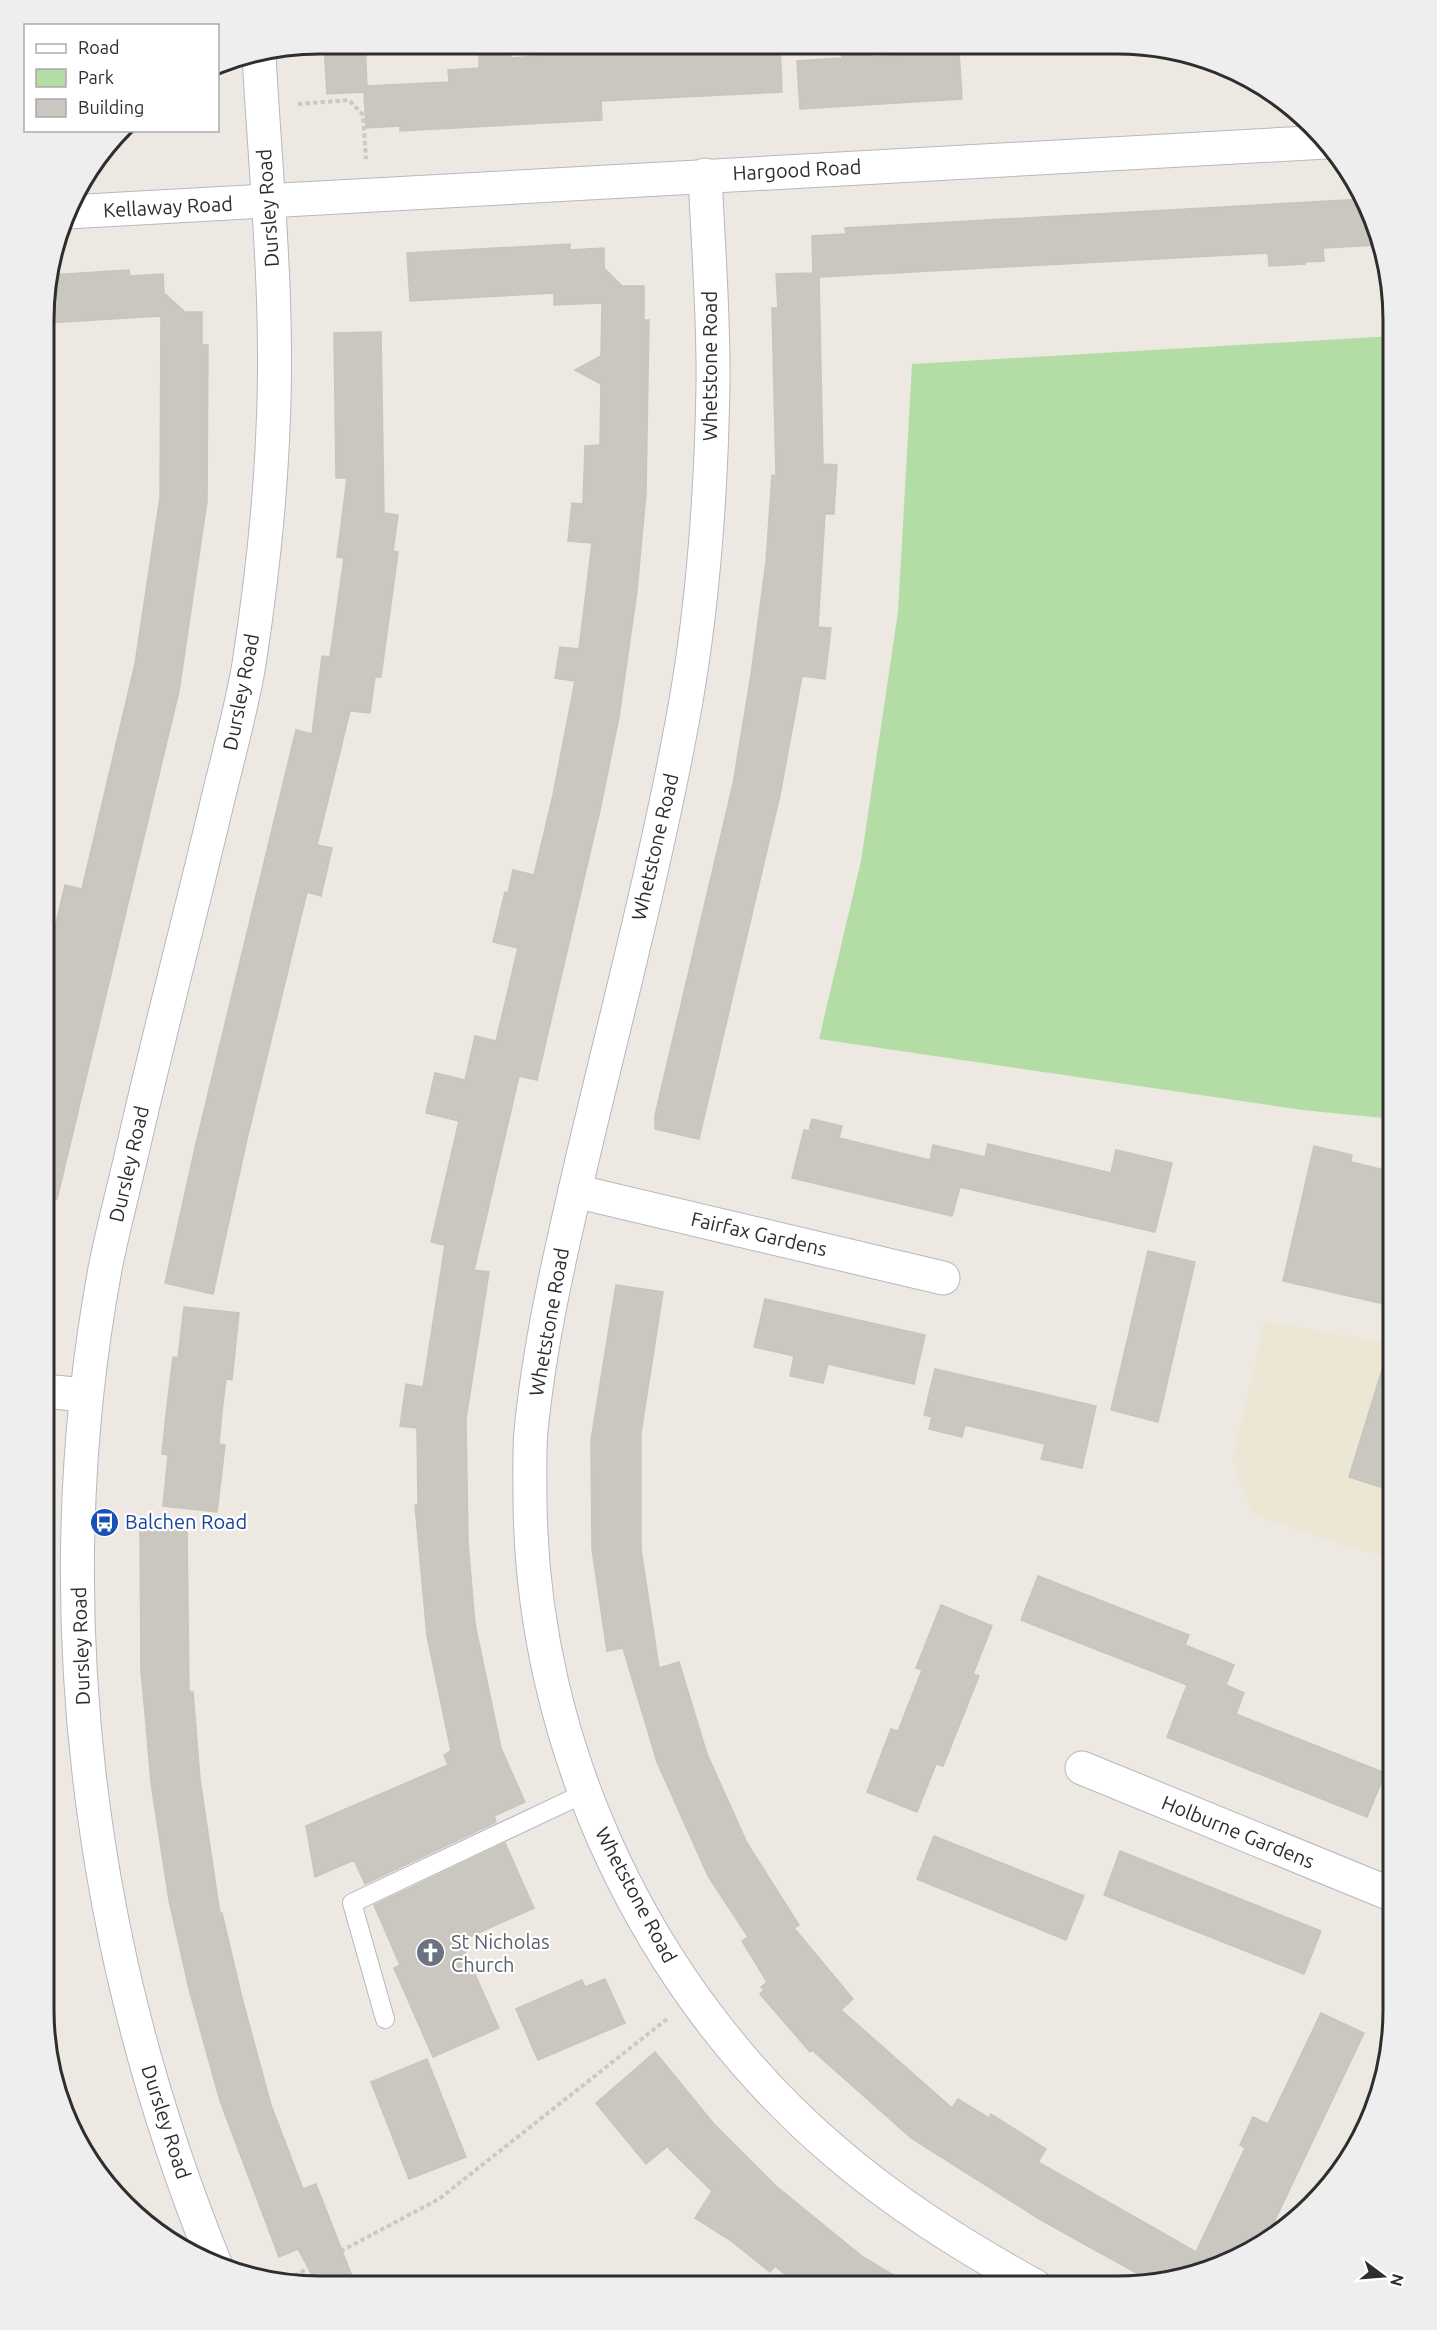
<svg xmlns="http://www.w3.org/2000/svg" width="1437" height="2330" font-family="Ubuntu,sans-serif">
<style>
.education{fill:#ece6d4}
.green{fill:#b4dda6}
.building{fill:#cac7c0;stroke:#c9c5bc;stroke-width:1.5}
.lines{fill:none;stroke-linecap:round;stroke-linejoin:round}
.service-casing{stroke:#b6b7c0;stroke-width:20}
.minor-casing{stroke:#b6b7c0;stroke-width:35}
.path{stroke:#c9c9c9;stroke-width:4;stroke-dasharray:4.5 3;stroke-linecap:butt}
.service{stroke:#fff;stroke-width:18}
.minor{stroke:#fff;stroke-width:33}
.labels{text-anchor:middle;stroke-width:4.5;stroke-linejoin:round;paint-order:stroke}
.street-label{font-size:20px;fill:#2e2e2e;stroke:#fff}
.transit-label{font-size:20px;fill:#164399;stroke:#fff;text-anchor:start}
.worship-label{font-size:20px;fill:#5b616d;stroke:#fff;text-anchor:start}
.rim{fill:none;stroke:#2e2e2e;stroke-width:3}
</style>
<rect width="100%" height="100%" fill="#ede9e2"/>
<path class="education" d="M1265,1321L1393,1344V1527L1383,1557L1253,1515L1232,1461Z"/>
<path class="green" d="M1393,336V1119L1302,1110L819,1039L861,861L898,612L912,364Z"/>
<g class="building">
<path d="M324,44H365L367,86L449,82L448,70L479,68V53L510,51L511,58L576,53V55L780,45L782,92L601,101L602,120L400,131V126L366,128L364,92L327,94Z"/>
<path d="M842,45H872L873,57L959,52L962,99L800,109L797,61L842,58Z"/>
<path d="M1364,199L1373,214L1379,245L1323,248L1324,261L1305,262V264L1269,266L1268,253L819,277L823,464L837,465L834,514H825L818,627L831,628L825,679L802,676L780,795L699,1139L655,1129V1115L733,784L751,675L766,562L772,475L776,476L772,308H778L776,274L813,273L812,236L846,234L845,228Z"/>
<path d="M570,244V250L604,248V268L622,286H644V320H649L646,493L637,591L619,717L600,810L537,1080L519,1076L474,1270L489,1272L466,1419L468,1543L475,1624L501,1748L525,1802L494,1816L496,1822L365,1884L354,1860L315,1877L306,1826L448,1765L444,1755L451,1751L427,1636L415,1505H418L417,1428L400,1426L406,1384L423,1387L445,1245L431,1242L459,1121L426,1113L435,1073L465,1080L475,1036L496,1041L518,948L493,942L505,892L508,893L513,870L534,875L553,795L575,681L555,678L560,647L579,649L592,543L568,541L572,503L583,504L585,446L600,445L601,384L575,370L601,356L602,303L554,305V293L410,301L407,253Z"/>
<path d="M129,270L130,276L163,274L164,293L185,312H202V345H208L207,501L179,691L57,1199L45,1198V970L65,885L82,889L135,664L160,497L161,316L46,323V284L49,275Z"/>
<path d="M381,332L384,513L398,515L393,551L398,552L381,677H375L370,713L350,711L317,845L332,848L321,896L307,892L247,1139L213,1294L165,1283L195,1148L296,730L312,734L322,656L330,657L344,558L337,557L347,478H336L334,333Z"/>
<path d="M812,1119L842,1126L839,1138L930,1160L933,1145L985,1157L988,1144L1111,1173L1116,1150L1172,1163L1155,1232L960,1187L952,1216L792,1178L804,1130L809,1131Z"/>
<path d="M1314,1146L1352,1155L1351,1162L1393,1172V1306L1283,1281Z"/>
<path d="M1148,1251L1195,1262L1158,1422L1111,1410Z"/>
<path d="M616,1285L663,1292L641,1433V1549L659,1668L679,1662L707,1754L747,1843L799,1925L794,1928L853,1999L841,2010L952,2108L958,2099L989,2118L991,2114L1046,2149L1038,2162L1196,2252L1245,2148L1240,2145L1253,2117L1268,2124L1321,2013L1364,2033L1265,2241L1223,2266L1149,2280L1041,2220L911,2138L812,2050L810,2052L760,1994L764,1990L761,1987L767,1982L742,1941L748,1937L708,1876L657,1762L623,1648L607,1651L592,1549L591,1440Z"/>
<path d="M765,1299L925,1335L914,1384L828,1364L823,1383L790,1376L794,1356L754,1347Z"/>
<path d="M184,1307L239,1313L232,1380L226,1379L222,1411L219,1444L225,1445L217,1512L163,1506L168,1455L162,1454L167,1406L173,1357L178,1358Z"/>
<path d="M1385,1360L1393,1361V1491L1349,1477Z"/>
<path d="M935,1369L1096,1406L1082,1468L1041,1459L1045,1444L965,1425L962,1437L929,1429L932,1417L924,1415Z"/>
<path d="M187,1529L189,1692H193L200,1779L220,1914L222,1913L242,1998L271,2105L303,2189L316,2184L355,2284H317L298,2249L279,2257L220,2101L189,1989L169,1900L151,1783L147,1736L141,1670L140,1530Z"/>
<path d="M1038,1576L1189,1635L1185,1645L1234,1665L1226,1685L1244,1693L1236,1714L1385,1773L1367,1817L1167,1737L1187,1685L1021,1620Z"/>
<path d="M941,1605L992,1626L973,1674L979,1676L943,1766L936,1764L917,1812L867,1792L891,1729L898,1731L922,1670L916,1668Z"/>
<path d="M934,1836L1084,1896L1066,1940L917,1879Z"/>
<path d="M505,1843L534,1908L460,1941L499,2028L433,2057L394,1968L400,1965L374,1905Z"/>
<path d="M1120,1851L1321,1931L1304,1974L1104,1895Z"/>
<path d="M605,1979L625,2023L538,2060L516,2009L582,1980L585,1987Z"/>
<path d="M655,2052L714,2124L776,2186L863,2257L912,2286H799L775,2266L770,2272L730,2240L695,2218L712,2191L670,2150L668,2146L646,2164L596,2103Z"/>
<path d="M427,2059L466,2157L409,2179L371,2082Z"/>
</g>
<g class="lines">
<defs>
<path id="service" d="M385,2019L352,1903L585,1793"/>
<g id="minor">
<path d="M705,175C708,245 714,316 713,386C711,498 703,612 682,723C655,868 617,1012 583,1156C562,1247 540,1338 531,1431C529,1454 530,1478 530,1501C532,1746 646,1989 832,2149C894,2203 963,2246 1035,2286"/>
<path d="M68,212L1326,142"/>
<path d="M575,1191L943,1278"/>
<path d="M44,1391L85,1395"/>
<path d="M1082,1768L1393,1895"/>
<path d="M216,2266C88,1952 43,1604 105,1269C113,1228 124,1188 133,1148C159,1034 189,921 216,807C227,760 241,712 249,664C261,586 270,507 273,428C279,304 266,179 259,56"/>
</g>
</defs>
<use href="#service" class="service-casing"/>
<use href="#minor" class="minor-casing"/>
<g class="path">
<path d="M298,104L349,100L363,115L366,159"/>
<path d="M281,2283L439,2199L667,2019"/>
</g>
<use href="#service" class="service"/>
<use href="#minor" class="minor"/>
</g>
<defs>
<symbol id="bus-disc" viewBox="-11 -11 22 22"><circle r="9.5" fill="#1a4fb4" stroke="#fff"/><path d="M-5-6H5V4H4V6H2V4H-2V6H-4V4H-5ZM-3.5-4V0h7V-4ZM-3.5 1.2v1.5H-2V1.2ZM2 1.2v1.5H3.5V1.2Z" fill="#fff"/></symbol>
<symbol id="church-disc" viewBox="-11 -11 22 22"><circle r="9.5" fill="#6b7280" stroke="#fff"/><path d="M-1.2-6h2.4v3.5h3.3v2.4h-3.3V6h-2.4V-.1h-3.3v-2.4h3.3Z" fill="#fff"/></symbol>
</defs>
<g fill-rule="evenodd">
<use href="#bus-disc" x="88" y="1506" width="33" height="33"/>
<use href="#church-disc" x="414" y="1936" width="33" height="33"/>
</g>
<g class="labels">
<g class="street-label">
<text transform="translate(797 170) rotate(-3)" y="7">Hargood Road</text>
<text transform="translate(168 207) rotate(-3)" y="7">Kellaway Road</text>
<text transform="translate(268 208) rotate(-94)" y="7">Dursley Road</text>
<text transform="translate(710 366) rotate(-90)" y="7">Whetstone Road</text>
<text transform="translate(241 692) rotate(-79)" y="7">Dursley Road</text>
<text transform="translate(655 847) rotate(-77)" y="7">Whetstone Road</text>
<text transform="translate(129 1164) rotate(-77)" y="7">Dursley Road</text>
<text transform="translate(759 1234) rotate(13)" y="7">Fairfax Gardens</text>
<text transform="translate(549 1322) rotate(-80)" y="7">Whetstone Road</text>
<text transform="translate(81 1646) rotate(-92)" y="7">Dursley Road</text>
<text transform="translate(1238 1832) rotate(22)" y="7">Holburne Gardens</text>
<text transform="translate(636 1895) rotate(62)" y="7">Whetstone Road</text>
<text transform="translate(166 2122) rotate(72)" y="7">Dursley Road</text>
</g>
<g class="transit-label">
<text x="125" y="1529">Balchen Road</text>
</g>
<g class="worship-label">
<text x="451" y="1949">St Nicholas<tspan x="451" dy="23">Church</tspan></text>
</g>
</g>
<path d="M0 0H1437V2330H0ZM320 54H1117A266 266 0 0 1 1383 320V2010A266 266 0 0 1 1117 2276H320A266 266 0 0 1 54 2010V320A266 266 0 0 1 320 54Z" fill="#eee" fill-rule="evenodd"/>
<path class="rim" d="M320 54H1117A266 266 0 0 1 1383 320V2010A266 266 0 0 1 1117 2276H320A266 266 0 0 1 54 2010V320A266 266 0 0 1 320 54Z"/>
<rect x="24" y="24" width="195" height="108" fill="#ffffff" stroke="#ababab" stroke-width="1.5"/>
<rect x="36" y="44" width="30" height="9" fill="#ffffff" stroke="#ababab" stroke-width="1.5"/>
<text x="78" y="54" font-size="18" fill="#2e2e2e">Road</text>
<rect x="36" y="69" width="30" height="18" fill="#b4dda6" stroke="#ababab" stroke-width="1.5"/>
<text x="78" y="84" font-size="18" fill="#2e2e2e">Park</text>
<rect x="36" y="99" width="30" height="18" fill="#cac7c0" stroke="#ababab" stroke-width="1.5"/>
<text x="78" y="114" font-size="18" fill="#2e2e2e">Building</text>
<g transform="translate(1383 2276) rotate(106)" stroke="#ffffff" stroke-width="4.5" paint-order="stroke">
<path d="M0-4.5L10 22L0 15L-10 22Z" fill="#2e2e2e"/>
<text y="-9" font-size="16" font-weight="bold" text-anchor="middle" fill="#2e2e2e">N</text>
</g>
</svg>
